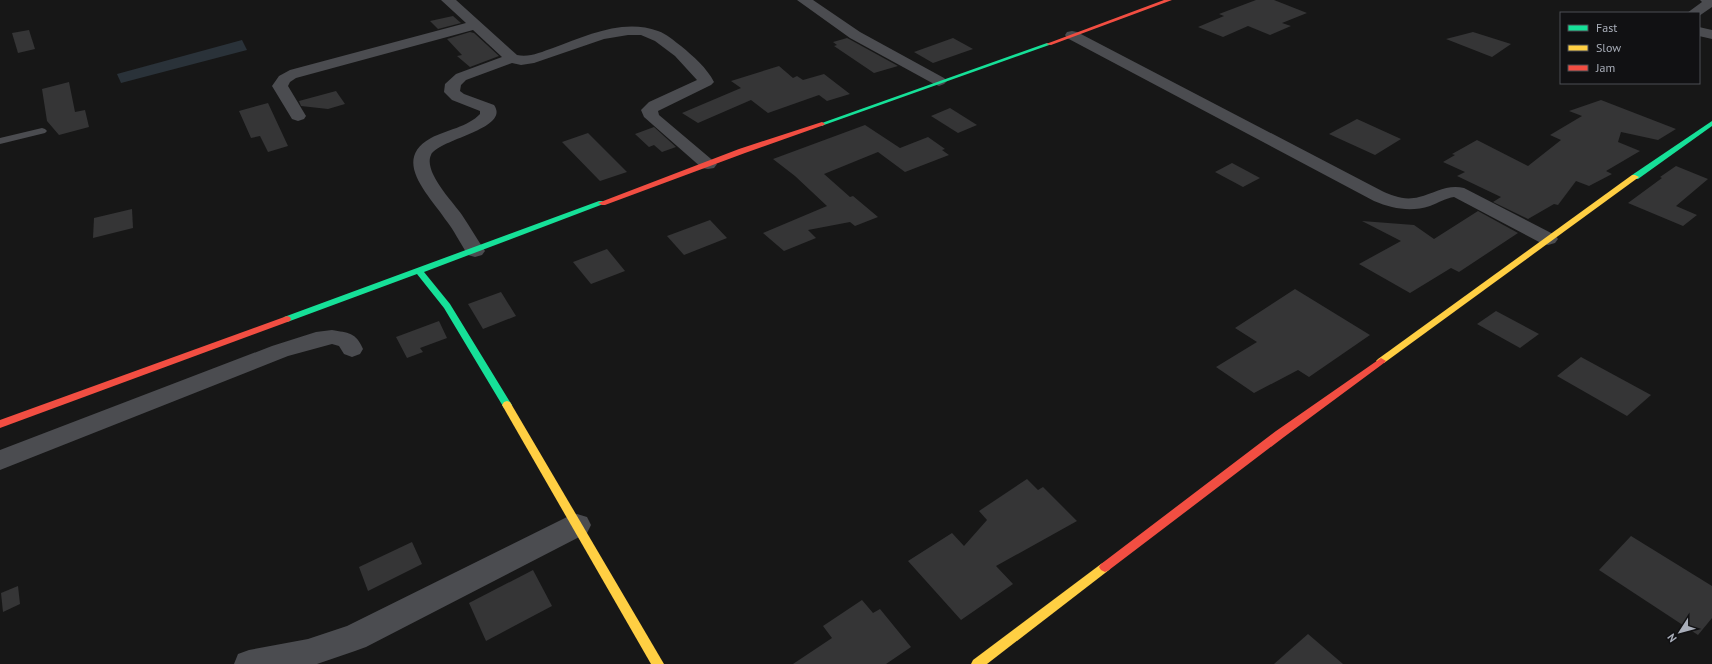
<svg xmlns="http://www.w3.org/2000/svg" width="1712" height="664" font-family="'PT Sans',sans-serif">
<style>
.water{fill:#2a3239}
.building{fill:#353536}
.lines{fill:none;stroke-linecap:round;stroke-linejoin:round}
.lane{fill:#4b4c50;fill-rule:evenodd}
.street{fill:#4b4c50;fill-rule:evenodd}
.fast{fill:#16e098;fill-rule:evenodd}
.slow{fill:#ffcf43;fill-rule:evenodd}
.jam{fill:#f24e42;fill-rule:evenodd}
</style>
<rect width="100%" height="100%" fill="#171717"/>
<path class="water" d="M242,40L247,50L121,83L117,74Z"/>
<g class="building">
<path d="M1256,0H1274L1307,13L1282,23L1291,26L1270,35L1248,26L1223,37L1198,27L1224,16L1219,14Z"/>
<path d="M453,16L461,23L438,29L430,21Z"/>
<path d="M29,30L35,49L18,53L12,33Z"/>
<path d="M470,32L474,33L499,56L470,67L457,56L462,55L447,39Z"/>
<path d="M1473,32L1511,44L1492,57L1446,39Z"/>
<path d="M847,38L849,39L898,66L874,73L834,46L837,45L833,42Z"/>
<path d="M953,38L973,49L933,63L914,52Z"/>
<path d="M779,66L793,78L797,76L803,80L824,74L850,94L827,101L819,95L768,113L751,100L698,123L682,113L741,88L731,81Z"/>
<path d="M69,82L75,112L85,110L89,127L59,135L47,121L42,89Z"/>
<path d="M336,91L345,104L328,109L301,106L299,101Z"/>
<path d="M1601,100L1676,129L1658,140L1621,132L1618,142L1640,151L1606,171L1612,174L1589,186L1576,181L1558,205L1554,204L1528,219L1493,202L1501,197L1457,176L1465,172L1443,162L1455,155L1452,154L1477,140L1528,166L1561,140L1550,135L1582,116L1569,111Z"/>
<path d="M268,103L288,146L268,152L260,136L251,138L239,111Z"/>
<path d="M950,108L977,125L958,133L931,116Z"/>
<path d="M1357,119L1401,139L1375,155L1329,134Z"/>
<path d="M865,125L900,148L928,137L945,149L942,150L949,155L905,172L878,152L824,174L850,197L853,196L878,217L855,226L850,222L808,230L816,238L784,251L763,233L827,206L795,176L773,159Z"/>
<path d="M654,127L676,147L662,152L654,145L649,147L635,134Z"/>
<path d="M588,133L627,172L600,181L562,142Z"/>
<path d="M1232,163L1247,171L1260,178L1243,187L1215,172Z"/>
<path d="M1676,166L1708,179L1676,206L1697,215L1683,226L1628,203L1662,178L1660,177Z"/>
<path d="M132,209L133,228L93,238L94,218Z"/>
<path d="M1478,211L1518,233L1459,272L1451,268L1410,293L1359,264L1401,241L1362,221L1414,225L1434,239Z"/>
<path d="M710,220L727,238L684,255L667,236Z"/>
<path d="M607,249L625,271L591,284L573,262Z"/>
<path d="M1295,289L1370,335L1309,377L1298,370L1254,393L1216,367L1257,342L1235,328Z"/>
<path d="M501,292L516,316L483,329L468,304Z"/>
<path d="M1496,311L1539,334L1520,348L1477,324Z"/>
<path d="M439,321L447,338L420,348L423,352L407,358L396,337Z"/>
<path d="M1581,357L1651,395L1627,416L1557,376Z"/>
<path d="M1027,479L1038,490L1043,487L1077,521L996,566L1013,584L961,620L908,561L952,533L964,546L987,520L979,511Z"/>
<path d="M1631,536L1712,586V618L1698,635L1599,570Z"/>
<path d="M412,542L422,564L368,591L359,567Z"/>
<path d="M533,570L552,606L486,641L469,603Z"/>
<path d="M18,586L20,604L3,612L1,593Z"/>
<path d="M862,600L873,613L880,609L911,647L886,664H793L832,638L823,626Z"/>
<path d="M1308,634L1343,664H1274Z"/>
</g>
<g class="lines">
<path class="lane" d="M42,128L45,129L47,131L45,133L0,144V138Z"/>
<g class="street">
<path d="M441,0H456L517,55C529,58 541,52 553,48C586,36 623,18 658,31C667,34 674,41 681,46C693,56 707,68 714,82L711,85L658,111L659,115L717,164L714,168L708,169L702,168L644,117L641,110L649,102L697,80L675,56L655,41L641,35H628L604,39L534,63L521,65L512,63L466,80L461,85L460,91L464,94L494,105C511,129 439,139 431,155C423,172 453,202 462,215C470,227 477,239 485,251L482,255L475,257L468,255C460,243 454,230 445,219C429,195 391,160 431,138C446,130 468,127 480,114V111L452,100L444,92L445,84L456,74L502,57L473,30L296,78L290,82L288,86L306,116L304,119L298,121L292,119L272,86L279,76L290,70L466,23Z"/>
<path d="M797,0H813L860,32L944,78L947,81L944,84L939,86L934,84L850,38Z"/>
<path d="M1700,0H1712V7L1699,16V13H1687L1702,2Z"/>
<path d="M1699,27L1712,30V39L1699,36Z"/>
<path d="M1072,31L1077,32L1382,191C1393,196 1405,201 1419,197C1435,193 1447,184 1464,188L1555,235L1558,239L1555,243L1548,245L1541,243L1454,197C1446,198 1438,203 1430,206C1411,212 1393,209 1374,201L1067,38L1065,35L1067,32Z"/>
<path d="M332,330C348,333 356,332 363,349L360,354L352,357L344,354L339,346L332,344L288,356L0,470V450L272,346L316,332Z"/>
<path d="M577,514L587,517L591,525L587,533L366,647L355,651L317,664H234L238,654L249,650L308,639L347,626L567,517Z"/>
</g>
<g class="fast">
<path d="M1047,43L1052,44L824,125L822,126L819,124Z"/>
<path d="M1712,121V126L1638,179H1632V175Z"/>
<path d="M599,201H602L606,203L424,272L450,304L510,402L512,405L510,408H504L444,308L417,274L290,321L287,322L283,319L284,317Z"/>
</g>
<g class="slow">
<path d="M1632,175H1635L1639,177L1384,363H1378L1376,361L1378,359Z"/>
<path d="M507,401L510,402L664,664H651L502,405L504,402Z"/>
<path d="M1105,562L1109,564L1111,567L1109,570L987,664H971L973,660L1101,564Z"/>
</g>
<g class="jam">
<path d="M1164,0H1172L1051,45L1046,44Z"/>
<path d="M822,122L825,124L824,125L745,153L605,205H602L598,203L739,149Z"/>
<path d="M287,316L290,317L291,319L290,321L0,428V420Z"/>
<path d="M1381,358L1386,361L1384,363L1284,437L1109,570L1105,572L1101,570L1099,567L1101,564L1276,431Z"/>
</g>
</g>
<rect x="1560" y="12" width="140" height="72" fill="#111113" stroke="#4d4f55"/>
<rect x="1568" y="25" width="20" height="6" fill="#16e098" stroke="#4d4f55"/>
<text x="1596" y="32" font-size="12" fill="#a8adb8">Fast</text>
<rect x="1568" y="45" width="20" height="6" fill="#ffcf43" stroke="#4d4f55"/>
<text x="1596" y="52" font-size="12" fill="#a8adb8">Slow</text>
<rect x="1568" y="65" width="20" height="6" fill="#f24e42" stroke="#4d4f55"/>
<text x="1596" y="72" font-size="12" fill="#a8adb8">Jam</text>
<g transform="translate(1680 632) rotate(234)" stroke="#111113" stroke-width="3" paint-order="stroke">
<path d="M0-3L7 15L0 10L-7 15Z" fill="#a8adb8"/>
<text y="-6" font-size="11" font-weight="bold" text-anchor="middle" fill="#a8adb8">N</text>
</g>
</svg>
